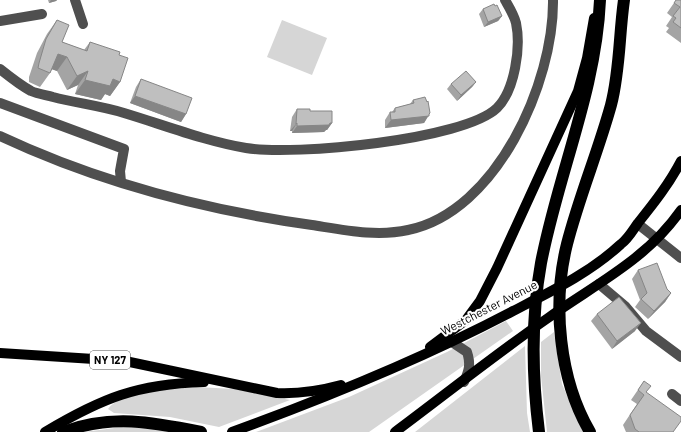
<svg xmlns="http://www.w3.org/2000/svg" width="681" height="432" font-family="Barlow,sans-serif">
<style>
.green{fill:#d6d6d6}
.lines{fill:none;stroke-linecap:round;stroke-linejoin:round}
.minor{stroke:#4f4f4f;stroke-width:10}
.major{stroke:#000;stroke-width:10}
.highway{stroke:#000;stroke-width:12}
.wall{fill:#a4a4a4}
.shaded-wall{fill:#868686}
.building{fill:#bfbfbf;stroke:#868686}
.labels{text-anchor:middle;stroke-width:4;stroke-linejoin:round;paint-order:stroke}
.shield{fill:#fff;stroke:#4c4c4c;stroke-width:1}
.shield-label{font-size:11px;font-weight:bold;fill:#000}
.street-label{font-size:12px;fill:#000;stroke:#fff}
</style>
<rect width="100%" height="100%" fill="#fff"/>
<g class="green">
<path d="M282,20L327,38L312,75L267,57Z"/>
<path d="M506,321L513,331L369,432H256L349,397L447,352Z"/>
<path d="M554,332L562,384L583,432H547L541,376V342Z"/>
<path d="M525,346L527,413L530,432H415Z"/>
<path d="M196,387L235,389L290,400L219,427L170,417L114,413L108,409C120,391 175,389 196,387Z"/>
<path d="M122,427L156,429L169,432H84Z"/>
</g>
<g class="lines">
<g class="minor">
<path d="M75,0L83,24"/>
<path d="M0,21L42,14"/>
<path d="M0,69C10,77 20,85 31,91C38,94 46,95 53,97C76,103 101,106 124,113C164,125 205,141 246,148C294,156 464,140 497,108C515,90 521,47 516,23C514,15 509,7 505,0"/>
<path d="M0,103L124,149L120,171L121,182"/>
<path d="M0,136C98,182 205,210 312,225C344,230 377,237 408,230C497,212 554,82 553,0"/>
<path d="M638,224L681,258"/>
<path d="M599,284L625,306L646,331L681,357"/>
<path d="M452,342L467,352C471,364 469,371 464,382"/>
<path d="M672,394L681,401"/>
</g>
<g class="major">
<path d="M430,347L466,320L480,301L497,268L578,91L587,58L594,18"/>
<path d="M0,353L125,361L277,393C300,394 319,391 341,385"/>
<path d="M45,432C102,398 137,384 204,382"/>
<path d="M232,432C328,397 422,359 513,311C550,292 590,273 621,244C628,239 633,230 638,223C654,203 669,184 681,161"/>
<path d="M395,432C446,394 496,354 548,318C597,283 646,260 681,210"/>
</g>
<g class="highway">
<path d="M63,432C111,414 152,422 201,432"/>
<path d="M539,432C532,376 531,318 541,263C558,174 596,91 600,0"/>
<path d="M590,432C559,379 552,304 567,244C579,197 598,152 611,105C620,71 619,35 624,0"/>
</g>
</g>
<g class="wall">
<path d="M48,0H57L56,1L49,3Z"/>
<path d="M676,0H681V43L666,32L669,28L666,26L672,17L667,13Z"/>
<path d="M495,6L502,16L498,21L484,27L479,14L483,9Z"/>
<path d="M57,20L62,42L84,50L90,42L119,55L120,82L110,96L105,94L101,100L75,94L78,85L67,90L57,71L52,69L50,73L40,87L29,82V77L37,53L47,34Z"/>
<path d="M141,79L186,114L181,122L130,103L136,87Z"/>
<path d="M476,82L472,87L457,101L447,89L451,84Z"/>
<path d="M413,100L429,115L424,123L385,128V120L390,112H392L395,108L410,104Z"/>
<path d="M297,109L310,111L332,123L327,130H326L324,132L292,133V131H290L292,117Z"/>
<path d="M638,270L667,289L671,293L665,302L648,319L635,307L640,300L632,279Z"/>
<path d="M597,314L635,331L612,349L591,321Z"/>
<path d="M644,381L646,392L673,432H626L623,425L637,404L631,400Z"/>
</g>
<g class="shaded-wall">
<path d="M51,0H57L56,1L49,3Z"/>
<path d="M502,16L498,21L484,27L488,22Z"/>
<path d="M58,54L67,57L57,71L48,68Z"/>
<path d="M88,71L78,85L67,90L77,76Z"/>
<path d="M113,79L120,82L110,96L105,94L101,100L75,94L85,80Z"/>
<path d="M476,82L472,87L457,101L461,95Z"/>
<path d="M135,96L186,114L181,122L130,103Z"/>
<path d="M430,113L424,123L385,128L391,120Z"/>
<path d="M297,123L292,131H290L296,124Z"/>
<path d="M332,123L327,130H326L324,132L292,133L297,126Z"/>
<path d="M671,293L665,302L648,319L654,311Z"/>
<path d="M641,323L635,331L612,349L617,341Z"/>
</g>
<g class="building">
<path d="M676,0H681V28L673,22L676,18L673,16L680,7L674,3Z"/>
<path d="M494,4L495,6L497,5L502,16L488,22L483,9Z"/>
<path d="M57,20L69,25L62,42L87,51L90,42L120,52L119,55L128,58L120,82L113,79L110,86L85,80L88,71L77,76L67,57L58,54L50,73L38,68L39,63L46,39Z"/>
<path d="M466,71L476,82L461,95L451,84Z"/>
<path d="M141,79L192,98L186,114L135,96Z"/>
<path d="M425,97L427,102L428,101L430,113L429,114V116L391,120L390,112H395V108L414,103L413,100Z"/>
<path d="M297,109H310V111H332V123H330L329,125L297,126V123L296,124Z"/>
<path d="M657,263L667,289L671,293L654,311L641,299L647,293L638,270Z"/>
<path d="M619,297L641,323L617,341L597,314Z"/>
<path d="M644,381L651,386L646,392L681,417V421L673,432H639L635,429L630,415L644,395L638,390Z"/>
</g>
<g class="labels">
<rect class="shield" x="90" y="351" width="40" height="18" rx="3"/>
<g class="shield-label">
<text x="110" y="364">NY 127</text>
</g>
<g class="street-label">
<text transform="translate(489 308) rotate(-27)" y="4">Westchester Avenue</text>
</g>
</g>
</svg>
